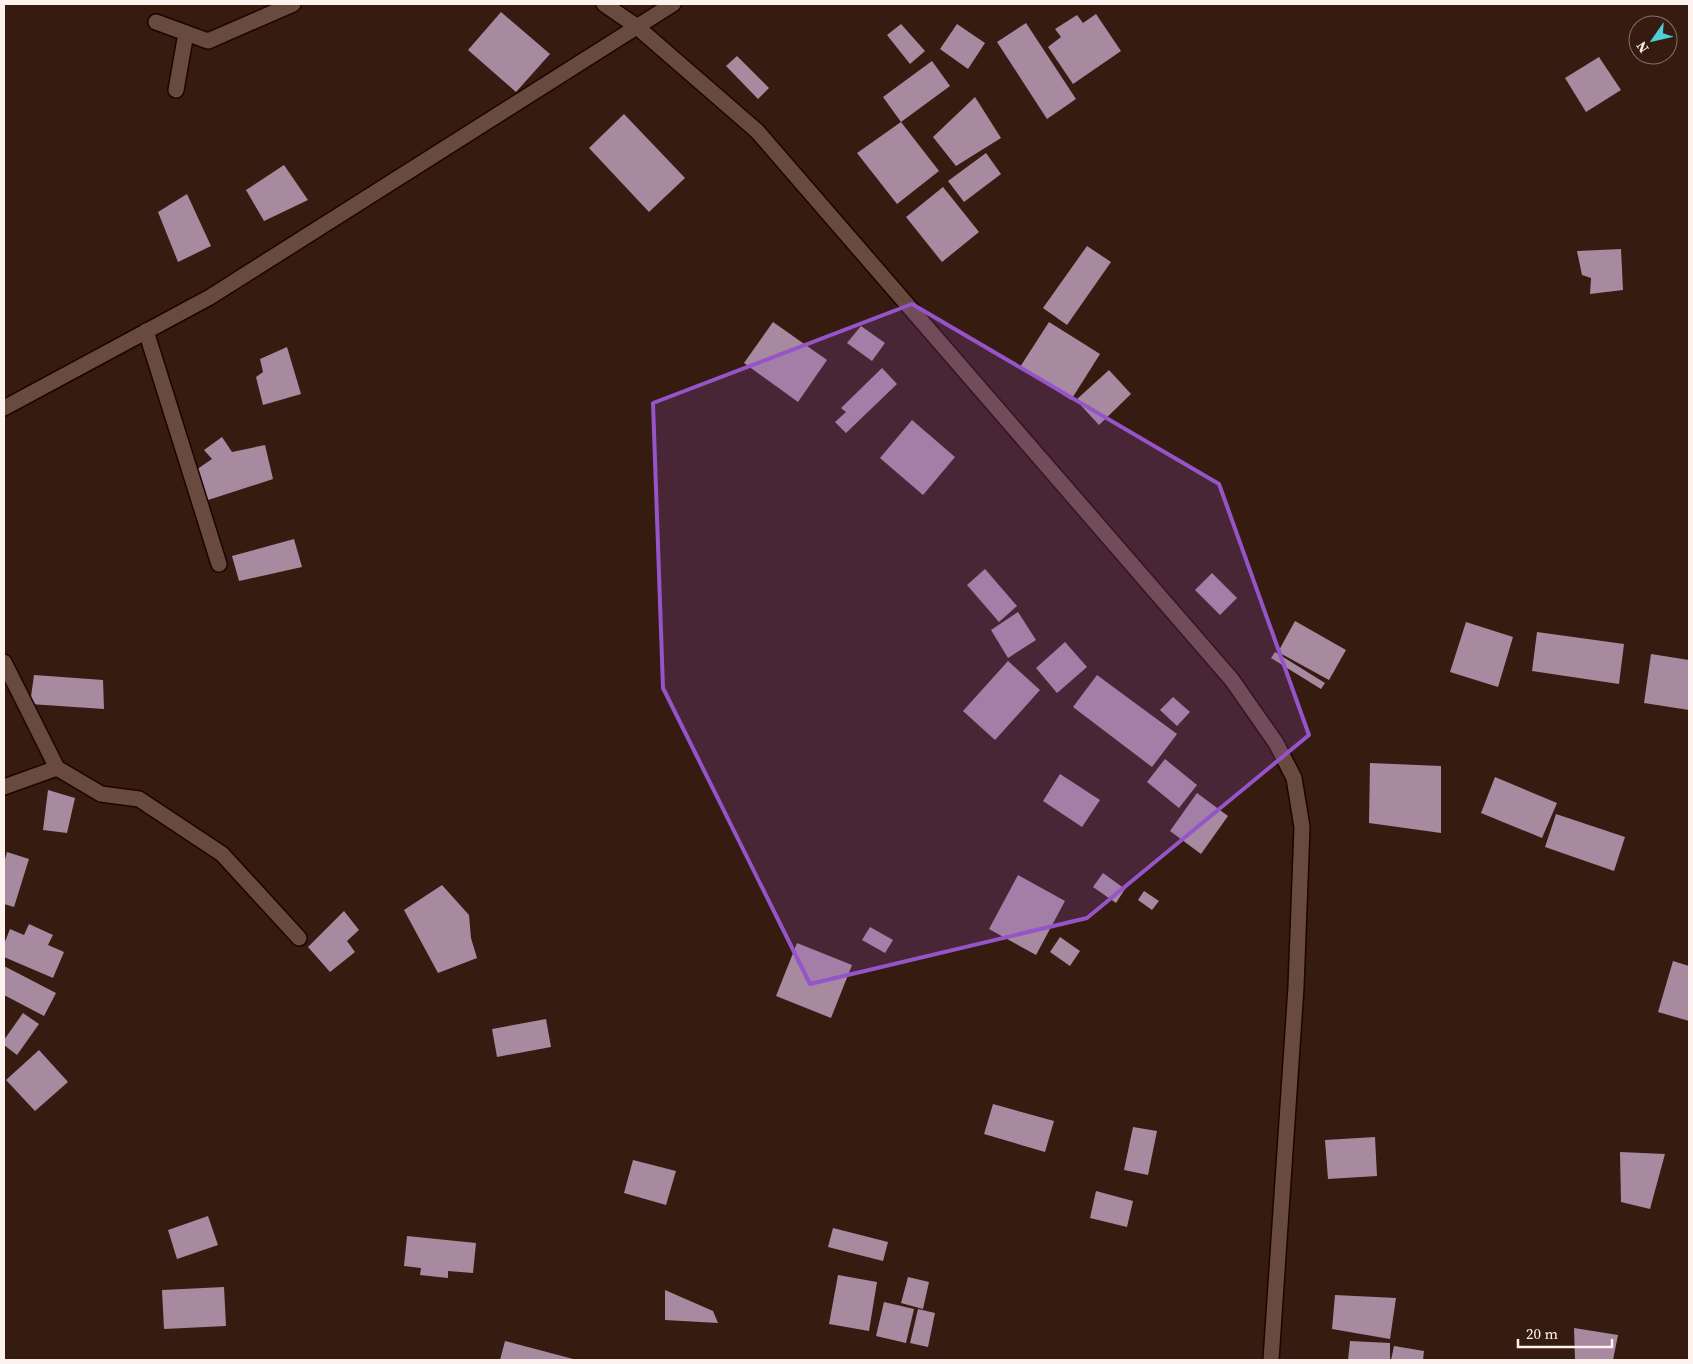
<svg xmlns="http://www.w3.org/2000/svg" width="1693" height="1364" font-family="'Source Serif 4',serif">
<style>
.building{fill:#a78aa0}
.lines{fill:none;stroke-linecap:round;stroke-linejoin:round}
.street-casing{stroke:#1c0500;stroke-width:18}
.street{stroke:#694a3e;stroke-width:15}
.marked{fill:#9554c8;fill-opacity:0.2;stroke:#9554c8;stroke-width:4;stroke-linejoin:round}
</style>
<rect width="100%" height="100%" fill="#361b11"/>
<g class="building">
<path d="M501,12L550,54L516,92L468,50Z"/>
<path d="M1096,14L1121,51L1073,84L1048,47L1061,37L1055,29L1077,15L1083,23Z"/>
<path d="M1026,23L1076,99L1047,119L997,42Z"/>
<path d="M901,24L925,51L910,64L887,35Z"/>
<path d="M957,24L985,43L968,69L940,49Z"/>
<path d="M737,56L769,88L758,99L726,66Z"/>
<path d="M1599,57L1621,90L1586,112L1565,78Z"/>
<path d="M932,61L950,86L901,122L883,97Z"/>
<path d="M975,97L1001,138L956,166L933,137Z"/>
<path d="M624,114L685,178L649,212L589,148Z"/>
<path d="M901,122L939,171L897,204L857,153Z"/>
<path d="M986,153L1001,174L964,202L948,181Z"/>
<path d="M284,165L308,200L264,221L246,190Z"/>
<path d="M943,187L979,232L942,262L906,217Z"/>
<path d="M187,194L211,246L178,262L158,212Z"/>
<path d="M1087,246L1111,262L1067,325L1043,308Z"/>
<path d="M1621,249L1623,290L1590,294L1591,278L1582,275L1577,251Z"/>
<path d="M773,322L827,360L798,402L744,363Z"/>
<path d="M1049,322L1100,354L1071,400L1020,367Z"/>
<path d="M861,326L885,343L872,361L847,343Z"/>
<path d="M287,347L301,394L263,405L256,377L263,372L260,359Z"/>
<path d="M882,368L897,384L846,433L835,422L846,412L841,408Z"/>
<path d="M1109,370L1131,394L1099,425L1076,400Z"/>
<path d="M912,420L955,457L923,495L880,458Z"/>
<path d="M222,437L232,452L265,445L273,479L205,501L193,472L212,459L204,450Z"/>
<path d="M294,539L302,567L239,581L232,556Z"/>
<path d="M985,569L1017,606L999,622L967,585Z"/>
<path d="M1212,573L1237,598L1220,615L1195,590Z"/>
<path d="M1018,612L1036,640L1008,658L991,630Z"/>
<path d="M1295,621L1346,650L1329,680L1278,652Z"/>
<path d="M1466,622L1513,637L1498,687L1450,672Z"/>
<path d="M1537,632L1624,644L1619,684L1532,671Z"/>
<path d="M1065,642L1087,667L1057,693L1036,668Z"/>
<path d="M1275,652L1325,683L1321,689L1271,658Z"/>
<path d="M1651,654L1689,660V710L1644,703Z"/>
<path d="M1008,661L1040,690L995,740L963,711Z"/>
<path d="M34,675L103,680L104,709L30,704Z"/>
<path d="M1097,675L1177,734L1152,767L1073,707Z"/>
<path d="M1173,697L1190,712L1177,726L1160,710Z"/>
<path d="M1165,759L1197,785L1179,808L1147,782Z"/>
<path d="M1370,763L1441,766V833L1369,823Z"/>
<path d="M1060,774L1100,800L1082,827L1043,801Z"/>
<path d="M1495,777L1557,803L1542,838L1481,813Z"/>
<path d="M48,790L75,798L67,833L43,830Z"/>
<path d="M1197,793L1228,816L1201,854L1170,831Z"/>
<path d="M1556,814L1625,837L1614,871L1545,847Z"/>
<path d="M7,852L29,859L14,907L4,904V863Z"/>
<path d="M1103,873L1125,889L1116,903L1093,887Z"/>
<path d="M1018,875L1065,901L1036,955L989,929Z"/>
<path d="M442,885L469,915L471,938L477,958L438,973L404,910Z"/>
<path d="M1144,891L1159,901L1152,910L1138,900Z"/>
<path d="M344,911L359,930L347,941L355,952L330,972L308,947Z"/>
<path d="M29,924L53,935L48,945L64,952L53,978L4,957V944L10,929L24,935Z"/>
<path d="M870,927L893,940L885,953L862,940Z"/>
<path d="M1060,937L1080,951L1070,966L1050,952Z"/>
<path d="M797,943L852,965L831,1018L776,996Z"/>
<path d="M1673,961L1689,966V1021L1658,1012Z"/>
<path d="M4,966L56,993L44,1016L4,995Z"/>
<path d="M23,1013L39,1024L17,1055L4,1045V1040Z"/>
<path d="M546,1019L551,1047L497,1057L492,1029Z"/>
<path d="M39,1050L68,1082L35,1111L6,1080Z"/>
<path d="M993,1104L1054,1121L1045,1152L984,1134Z"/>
<path d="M1133,1127L1157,1131L1148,1175L1124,1170Z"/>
<path d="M1375,1137L1377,1176L1328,1179L1325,1140Z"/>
<path d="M1620,1152L1665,1154L1650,1209L1621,1202Z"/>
<path d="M633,1160L676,1171L666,1205L624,1193Z"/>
<path d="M1096,1191L1133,1201L1127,1227L1090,1218Z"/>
<path d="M208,1216L218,1245L177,1259L168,1230Z"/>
<path d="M833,1228L888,1242L883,1261L828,1247Z"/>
<path d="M407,1236L476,1243L473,1273L448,1271V1278L420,1275L421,1268L404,1266Z"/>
<path d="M838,1275L877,1282L869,1331L829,1324Z"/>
<path d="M908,1277L929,1282L923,1309L901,1303Z"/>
<path d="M224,1287L226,1326L164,1329L162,1290Z"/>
<path d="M665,1290L713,1311L718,1323L665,1320Z"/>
<path d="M1335,1295L1396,1298L1390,1339L1332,1329Z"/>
<path d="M884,1302L914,1309L906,1343L876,1336Z"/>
<path d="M918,1309L935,1313L928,1347L910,1343Z"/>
<path d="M1574,1328L1618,1335L1613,1360H1575Z"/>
<path d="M505,1341L577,1360H500Z"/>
<path d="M1350,1341L1390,1343V1360H1348Z"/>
<path d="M1394,1346L1424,1351L1423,1360H1391Z"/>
</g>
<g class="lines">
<defs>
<g id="street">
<path d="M604,4L636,26L757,131L1232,680L1276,743L1294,778L1302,827L1296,987L1271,1360"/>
<path d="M156,22L208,41L293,4"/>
<path d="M176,90L186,33"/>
<path d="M146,331L219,564"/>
<path d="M4,408L210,297L673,4"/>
<path d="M4,662L57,768L101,794L139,799L222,854L299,938"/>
<path d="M4,787L57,768"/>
</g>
</defs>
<use href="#street" class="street-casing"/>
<use href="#street" class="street"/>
</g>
<path class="marked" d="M912,304L1219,484L1309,735L1087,918L810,984L663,688L653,403Z"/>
<rect width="1693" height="1364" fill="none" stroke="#fdf2ed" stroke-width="10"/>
<g transform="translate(1653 40) rotate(236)"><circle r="24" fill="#361b11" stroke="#867169"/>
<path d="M0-4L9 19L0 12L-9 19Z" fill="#52ccd6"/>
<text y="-8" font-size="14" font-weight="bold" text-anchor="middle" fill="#fdf2ed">N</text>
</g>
<path d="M1518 1339v8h94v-8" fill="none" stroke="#fdf2ed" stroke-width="2.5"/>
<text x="1526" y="1339" font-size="15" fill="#fdf2ed" stroke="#361b11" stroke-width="4" paint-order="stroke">20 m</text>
</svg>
